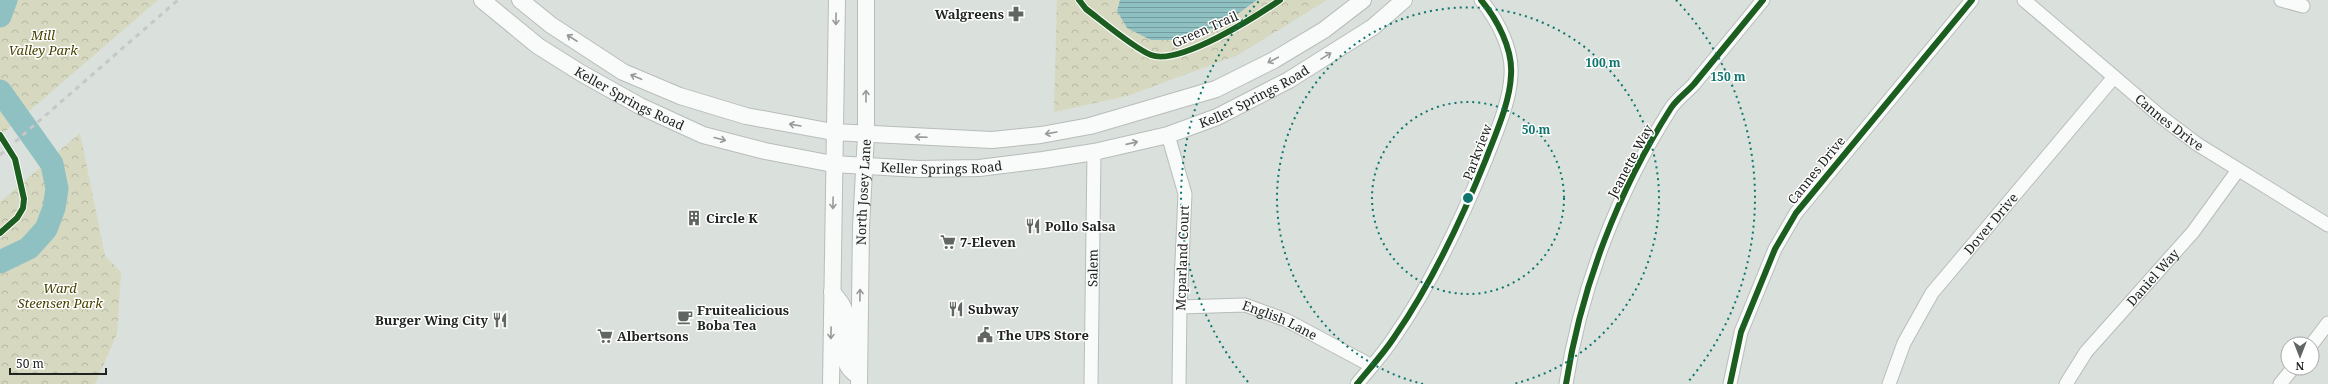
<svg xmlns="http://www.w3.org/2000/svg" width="2328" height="384" font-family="'Noto Serif',serif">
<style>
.park{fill:url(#park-crowns)}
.water{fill:url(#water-rules)}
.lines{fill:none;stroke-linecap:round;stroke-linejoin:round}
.river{stroke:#8fc0c2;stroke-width:23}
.minor-casing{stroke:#b8bdb9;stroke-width:15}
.major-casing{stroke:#b8bdb9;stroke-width:18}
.minor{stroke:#f9fafa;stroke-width:13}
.major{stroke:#f9fafa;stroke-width:16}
.rail{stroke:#c6c7c6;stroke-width:3;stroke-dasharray:5 5;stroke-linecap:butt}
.cycleway-casing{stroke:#fff;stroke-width:8}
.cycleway{stroke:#1b5e20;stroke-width:6}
.oneway{stroke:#979a98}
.ring{fill:none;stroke:#0f766e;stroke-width:2;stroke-dasharray:2 4}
.labels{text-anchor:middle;stroke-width:3;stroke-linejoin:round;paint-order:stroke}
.poi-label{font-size:13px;font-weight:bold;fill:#202421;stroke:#fff;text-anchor:start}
.street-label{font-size:13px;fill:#202421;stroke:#fff}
.park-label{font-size:13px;font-style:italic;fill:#484200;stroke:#fff}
.centre{fill:#0f766e;stroke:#fff;stroke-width:2}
.ring-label{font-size:12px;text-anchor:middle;font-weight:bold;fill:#0f766e;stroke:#fff;stroke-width:3;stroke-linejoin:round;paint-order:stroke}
</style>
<defs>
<pattern id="park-crowns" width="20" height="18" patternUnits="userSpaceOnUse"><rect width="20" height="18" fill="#d7d8c0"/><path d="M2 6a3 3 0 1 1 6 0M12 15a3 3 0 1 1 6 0" fill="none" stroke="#b8b9a5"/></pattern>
<pattern id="water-rules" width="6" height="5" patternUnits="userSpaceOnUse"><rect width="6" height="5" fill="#8fc0c2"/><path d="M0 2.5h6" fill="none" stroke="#749c9d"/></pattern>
</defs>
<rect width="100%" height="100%" fill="#dae0db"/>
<g class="park">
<path d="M0,0H158L0,136Z"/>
<path d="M1057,0H1327L1238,55L1127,96L1054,112Z"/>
<path d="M80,133L105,256L121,272L117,334L95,384H0V202Z"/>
</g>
<path class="water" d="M1120,0H1257L1222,25L1178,40H1151L1127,28L1117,11Z"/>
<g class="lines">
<g class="river">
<path d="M0,16L6,0"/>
<path d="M0,91L52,164L57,189L54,208L46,229L29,248L0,262"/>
</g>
<defs>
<g id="minor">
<path id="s1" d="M2024,0L2160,116L2197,144L2328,225"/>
<path d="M2281,0L2303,6"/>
<path d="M1168,135L1185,194L1180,307L1179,384"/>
<path id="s2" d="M1180,307L1245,305L1286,320L1372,366"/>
<path d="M2312,344L2328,323"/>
<path id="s3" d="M1091,384L1094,152"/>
<path d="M1357,384C1370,368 1384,353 1395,336C1433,281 1461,221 1486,159C1496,133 1510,102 1511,75C1513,49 1497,19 1481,0"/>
<path d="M1566,384C1581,287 1618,191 1671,108C1677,99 1687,92 1694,84C1717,56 1740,28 1763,0"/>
<path d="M1730,384L1741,332L1775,249L1796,213L1972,0"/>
<path id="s4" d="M1889,384L1904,343L1932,293L2114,77"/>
<path id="s5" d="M2066,384L2086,352L2193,232L2238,170"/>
<path d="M2280,384L2293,368"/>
</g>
<g id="major">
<path id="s6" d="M482,0L538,46L581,73L640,106L703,135L765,151L833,164L919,169L979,168L1043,160L1094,152L1168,135L1217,117L1289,80L1373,27L1404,0"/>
<path d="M520,0L551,25L623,72L680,96L746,116L833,132L992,140L1041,135L1090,126L1216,89L1274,60L1324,30L1363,0"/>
<path d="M832,292C835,296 840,301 843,307C854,328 831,362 859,376"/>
<path d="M831,384L837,0"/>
<path id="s7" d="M859,384L861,227L866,135V0"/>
</g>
</defs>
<use href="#minor" class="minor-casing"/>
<use href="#major" class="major-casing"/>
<use href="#minor" class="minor"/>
<use href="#major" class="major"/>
<path class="rail" d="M0,155L178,0"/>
<defs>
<g id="cycleway">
<path d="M1079,0L1086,9C1102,21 1135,49 1151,55C1179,66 1257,16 1280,0"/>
<path d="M0,135L15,159L24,199L23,208L17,218L0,233"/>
<path d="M1357,384C1370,368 1384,353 1395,336C1433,281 1461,221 1486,159C1496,133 1510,102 1511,75C1513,49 1497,19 1481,0"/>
<path d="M1566,384C1581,287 1618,191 1671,108C1677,99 1687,92 1694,84C1717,56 1740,28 1763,0"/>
<path d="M1730,384L1741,332L1775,249L1796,213L1972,0"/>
</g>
</defs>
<use href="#cycleway" class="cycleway-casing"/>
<use href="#cycleway" class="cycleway"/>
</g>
<defs><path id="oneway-shaft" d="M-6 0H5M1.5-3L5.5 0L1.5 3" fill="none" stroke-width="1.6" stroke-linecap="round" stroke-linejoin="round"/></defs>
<g class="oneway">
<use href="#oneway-shaft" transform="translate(836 19) rotate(91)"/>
<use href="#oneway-shaft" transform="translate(572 38) rotate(-147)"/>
<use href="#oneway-shaft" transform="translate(1326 56) rotate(-32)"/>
<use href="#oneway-shaft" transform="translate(1273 60) rotate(152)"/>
<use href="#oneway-shaft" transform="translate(636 77) rotate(-157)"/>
<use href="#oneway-shaft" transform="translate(866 96) rotate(-90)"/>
<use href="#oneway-shaft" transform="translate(795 125) rotate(-170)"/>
<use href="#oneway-shaft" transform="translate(1051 133) rotate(170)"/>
<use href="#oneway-shaft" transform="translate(921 137) rotate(-178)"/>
<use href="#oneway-shaft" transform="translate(720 139) rotate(15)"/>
<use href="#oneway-shaft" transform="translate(1132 143) rotate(-13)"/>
<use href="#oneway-shaft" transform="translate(833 203) rotate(91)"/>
<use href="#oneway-shaft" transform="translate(860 295) rotate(-89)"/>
<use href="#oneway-shaft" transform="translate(831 333) rotate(91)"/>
</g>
<g class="ring">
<circle cx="1468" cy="198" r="96"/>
<path d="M1423 384A191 191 0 1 1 1513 384"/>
<path d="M1248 382A287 287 0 0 1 1260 0M1676 0A287 287 0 0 1 1688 382"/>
</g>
<defs>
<symbol id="pharmacy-bare" viewBox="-9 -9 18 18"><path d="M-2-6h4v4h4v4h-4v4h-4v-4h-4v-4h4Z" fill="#616662" stroke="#fff" stroke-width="2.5" paint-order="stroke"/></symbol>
<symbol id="building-bare" viewBox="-9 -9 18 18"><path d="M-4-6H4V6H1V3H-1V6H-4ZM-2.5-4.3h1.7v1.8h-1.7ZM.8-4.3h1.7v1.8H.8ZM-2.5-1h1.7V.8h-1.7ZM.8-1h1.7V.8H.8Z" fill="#616662" stroke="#fff" stroke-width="2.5" paint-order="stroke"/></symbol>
<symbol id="restaurant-bare" viewBox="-9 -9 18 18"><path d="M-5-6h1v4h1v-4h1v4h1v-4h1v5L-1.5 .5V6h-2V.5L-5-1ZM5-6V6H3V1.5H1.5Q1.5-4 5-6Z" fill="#616662" stroke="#fff" stroke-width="2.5" paint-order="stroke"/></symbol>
<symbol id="supermarket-bare" viewBox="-9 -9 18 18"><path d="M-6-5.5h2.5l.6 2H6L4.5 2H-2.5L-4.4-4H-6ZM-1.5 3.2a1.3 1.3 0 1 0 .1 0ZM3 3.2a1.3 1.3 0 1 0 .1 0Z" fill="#616662" stroke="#fff" stroke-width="2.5" paint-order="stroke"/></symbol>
<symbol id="cafe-bare" viewBox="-9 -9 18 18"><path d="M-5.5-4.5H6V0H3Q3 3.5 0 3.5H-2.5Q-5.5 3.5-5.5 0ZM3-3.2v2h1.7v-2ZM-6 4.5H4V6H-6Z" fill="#616662" stroke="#fff" stroke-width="2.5" paint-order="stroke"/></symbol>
<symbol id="civic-bare" viewBox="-9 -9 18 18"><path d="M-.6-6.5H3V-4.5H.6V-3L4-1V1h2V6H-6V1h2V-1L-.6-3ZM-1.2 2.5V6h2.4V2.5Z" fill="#616662" stroke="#fff" stroke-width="2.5" paint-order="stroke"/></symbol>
</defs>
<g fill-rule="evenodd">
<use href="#pharmacy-bare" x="1005" y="3" width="22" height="22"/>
<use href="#building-bare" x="683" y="207" width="22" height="22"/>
<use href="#restaurant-bare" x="1022" y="215" width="22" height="22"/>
<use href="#supermarket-bare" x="937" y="231" width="22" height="22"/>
<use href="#restaurant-bare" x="945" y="298" width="22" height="22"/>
<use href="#cafe-bare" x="674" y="306" width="22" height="22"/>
<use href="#restaurant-bare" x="489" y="309" width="22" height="22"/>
<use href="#civic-bare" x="974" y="324" width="22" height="22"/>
<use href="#supermarket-bare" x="594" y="325" width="22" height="22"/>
</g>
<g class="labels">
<g class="poi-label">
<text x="1004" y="19" text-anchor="end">Walgreens</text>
<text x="706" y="223">Circle K</text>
<text x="1045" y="231">Pollo Salsa</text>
<text x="960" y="247">7-Eleven</text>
<text x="968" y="314">Subway</text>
<text x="697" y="315">Fruitealicious<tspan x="697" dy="15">Boba Tea</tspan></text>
<text x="488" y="325" text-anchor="end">Burger Wing City</text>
<text x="997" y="340">The UPS Store</text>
<text x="617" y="341">Albertsons</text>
</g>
<g class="street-label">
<text transform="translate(1205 29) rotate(-24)" y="5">Green Trail</text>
<text dy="5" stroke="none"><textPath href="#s6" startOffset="826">Keller Springs Road</textPath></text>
<text dy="5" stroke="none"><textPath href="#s6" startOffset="178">Keller Springs Road</textPath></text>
<text dy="5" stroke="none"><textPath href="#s1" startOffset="190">Cannes Drive</textPath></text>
<text transform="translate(1477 152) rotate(-69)" y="5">Parkview</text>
<text transform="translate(1630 161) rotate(-62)" y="5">Jeanette Way</text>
<text dy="5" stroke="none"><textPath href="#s6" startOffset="502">Keller Springs Road</textPath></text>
<text transform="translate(1816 170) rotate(-51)" y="5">Cannes Drive</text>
<text dy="5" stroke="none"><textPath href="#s7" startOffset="192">North Josey Lane</textPath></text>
<text dy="5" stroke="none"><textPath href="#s4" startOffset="192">Dover Drive</textPath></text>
<text transform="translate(1182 258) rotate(-88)" y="5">Mcparland Court</text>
<text dy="5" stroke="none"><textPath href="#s3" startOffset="116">Salem</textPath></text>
<text dy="5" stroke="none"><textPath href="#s5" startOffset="138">Daniel Way</textPath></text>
<text dy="5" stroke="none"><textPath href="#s2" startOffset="103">English Lane</textPath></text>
</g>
<g class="park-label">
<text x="43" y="40">Mill<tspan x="43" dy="15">Valley Park</tspan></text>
<text x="60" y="293">Ward<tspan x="60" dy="15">Steensen Park</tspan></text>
</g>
</g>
<circle cx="1468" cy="198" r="6" class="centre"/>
<g class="ring-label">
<text x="1603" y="67">100 m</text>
<text x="1728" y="81">150 m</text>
<text x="1536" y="134">50 m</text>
</g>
<g transform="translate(2300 356) rotate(180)"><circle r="19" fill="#ffffff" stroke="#a6a7a6"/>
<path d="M0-3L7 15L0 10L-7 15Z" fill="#616662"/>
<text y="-6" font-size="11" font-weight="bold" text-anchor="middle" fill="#202421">N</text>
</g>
<path d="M10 368v6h96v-6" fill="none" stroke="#202421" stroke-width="2"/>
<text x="16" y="368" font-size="12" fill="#202421" stroke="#ffffff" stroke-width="3" paint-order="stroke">50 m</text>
</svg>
